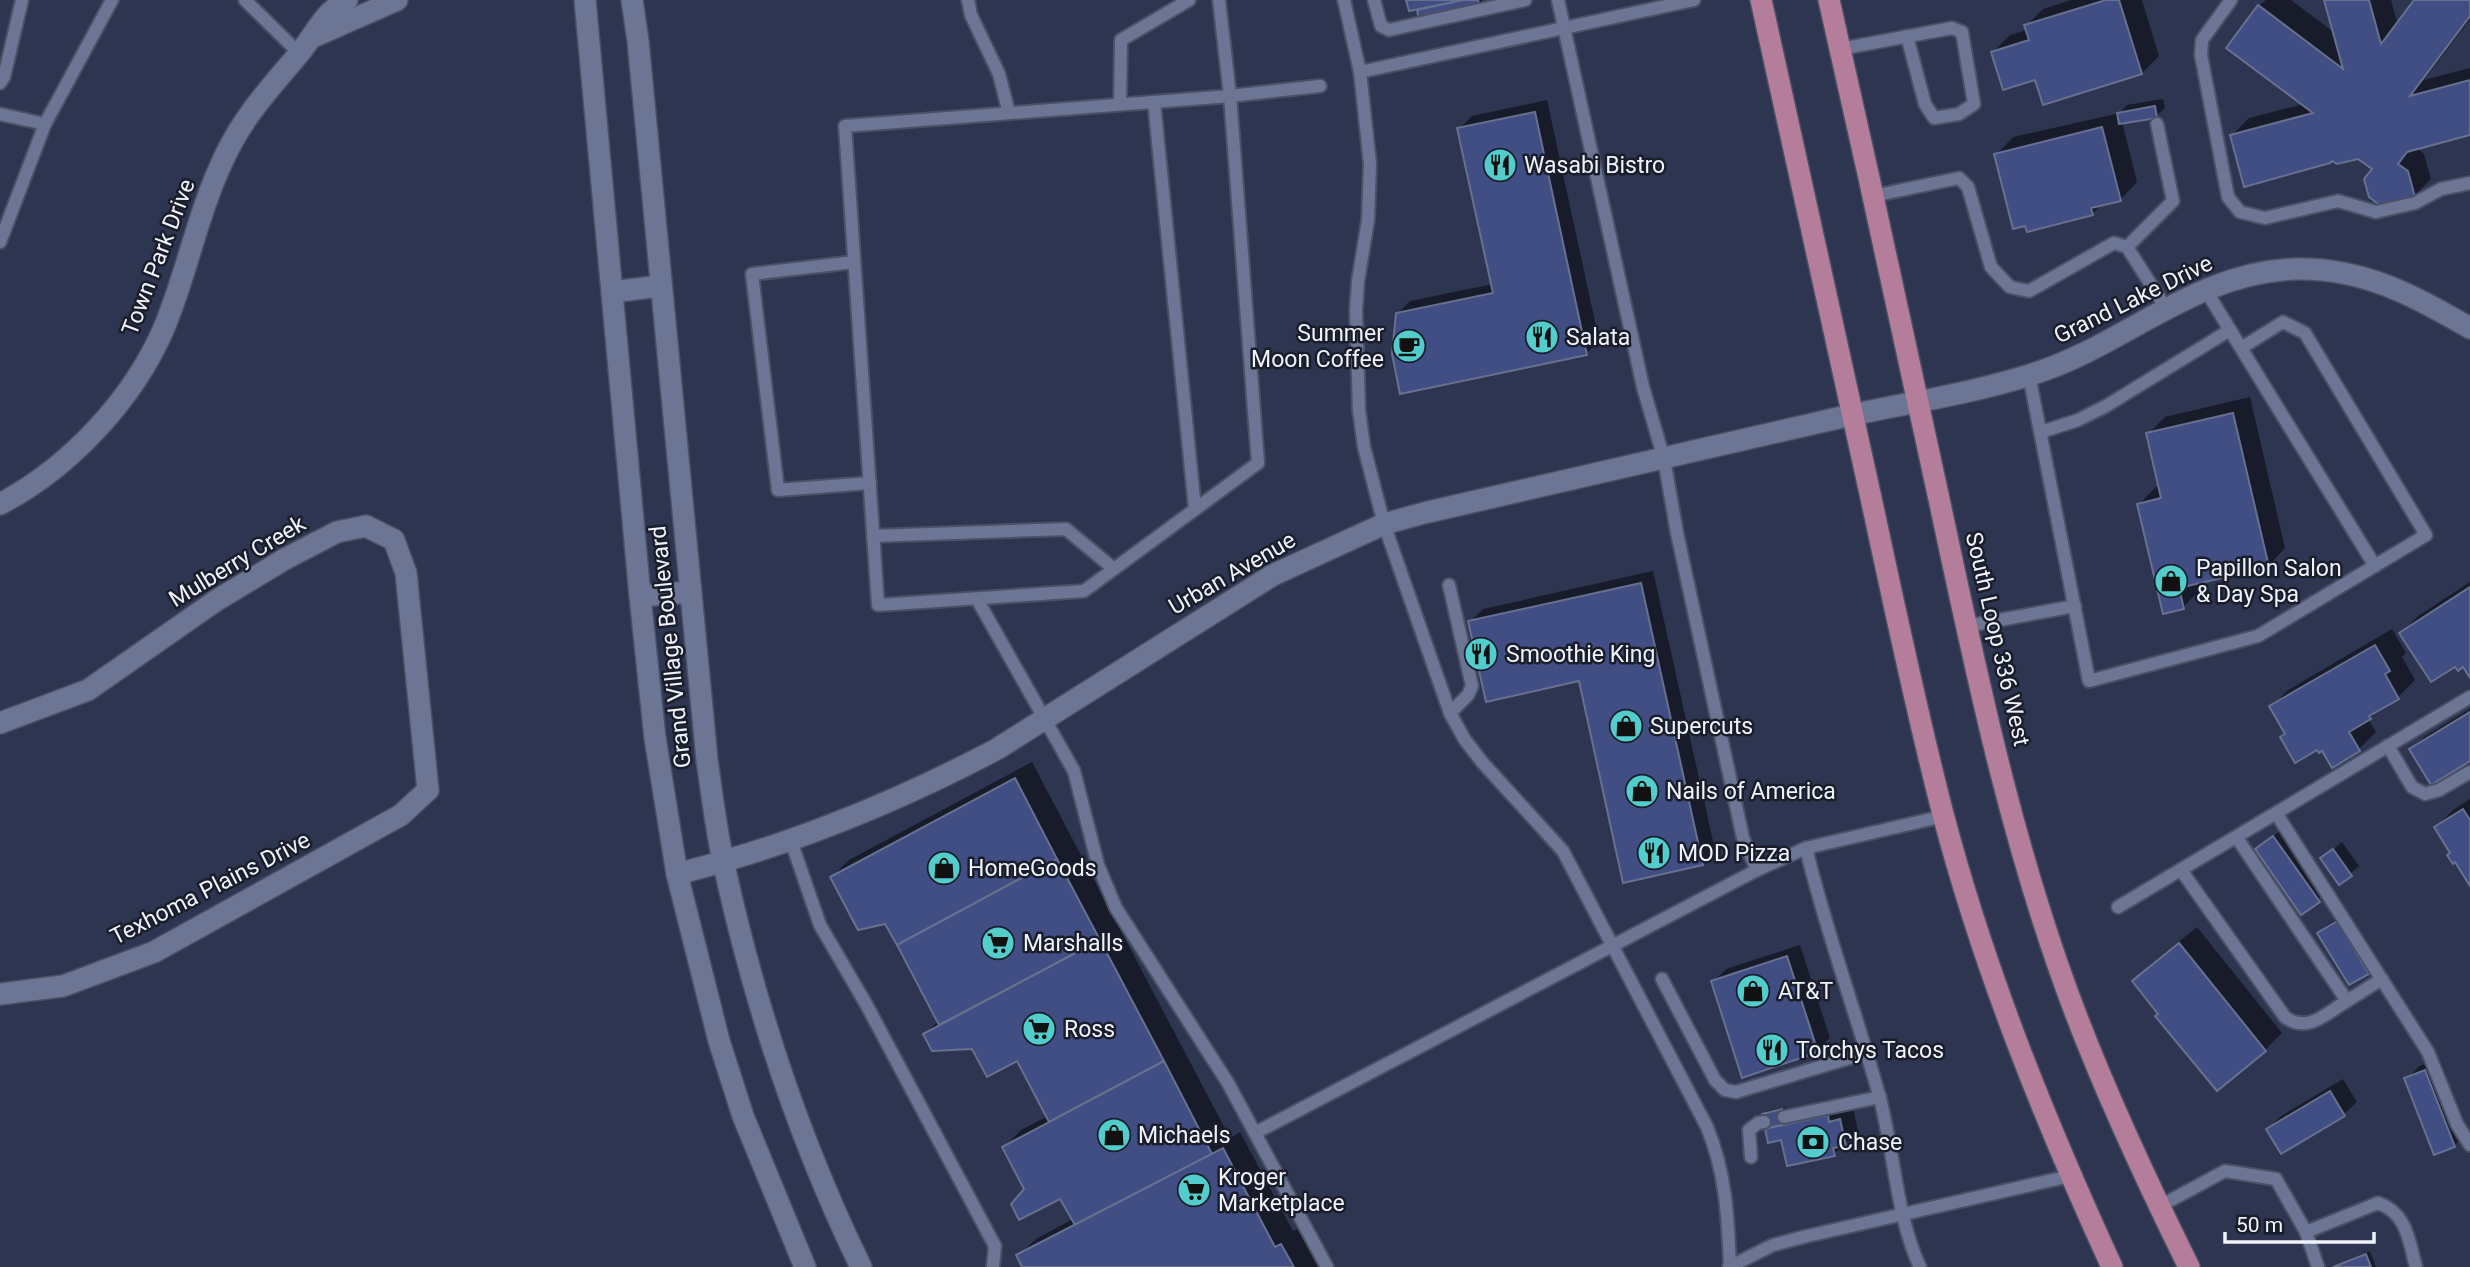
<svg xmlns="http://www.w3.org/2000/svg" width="2470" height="1267" font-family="Roboto,sans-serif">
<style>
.shadow{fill:#0007}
.building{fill:#404e84;stroke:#67708f;stroke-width:2}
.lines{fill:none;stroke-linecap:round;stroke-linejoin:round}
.service-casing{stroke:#4a5065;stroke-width:16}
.minor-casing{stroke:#4a5065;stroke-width:24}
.tertiary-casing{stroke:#4a5065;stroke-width:24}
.primary-casing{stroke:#4a5065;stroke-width:24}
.service{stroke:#6c7594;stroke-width:12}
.minor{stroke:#6c7594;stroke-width:21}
.tertiary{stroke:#6c7594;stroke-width:21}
.primary{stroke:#b47d99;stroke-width:21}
.labels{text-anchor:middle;stroke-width:5;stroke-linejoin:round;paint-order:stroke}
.poi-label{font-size:23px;fill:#eff3fd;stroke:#1a1d2a;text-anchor:start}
.street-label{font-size:23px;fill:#eff3fd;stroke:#1a1d2a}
</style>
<rect width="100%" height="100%" fill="#2d3550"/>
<g class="shadow">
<path d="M1408,0H1482V2L1479,6L1419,10L1423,7Z"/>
<path d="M2071,0H2142L2159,56L2142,73L2036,78L1993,52L2010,35L2027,30L2026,26L2043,9Z"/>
<path d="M2266,0H2291L2335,33L2326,0H2391L2398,25L2416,0H2470V19L2424,80L2470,68V133L2416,147L2424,154L2431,179L2414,196L2359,157L2332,159L2232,135L2249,118L2304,104L2259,6Z"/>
<path d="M2163,99L2165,108L2156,116L2122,122L2137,182L2120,200L2102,204L2092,214L1996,155L2013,137L2120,113L2127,105Z"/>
<path d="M1547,100L1599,340L1587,353L1397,314L1410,301L1493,284L1459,129L1472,116Z"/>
<path d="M2250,397L2285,548L2268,566L2198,582L2200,590L2183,607L2139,504L2156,487L2160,486L2148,434L2165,417Z"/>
<path d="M1653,571L1715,850L1702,863L1580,679L1470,622L1483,609Z"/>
<path d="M2470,582V675L2464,665L2401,633L2418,616Z"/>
<path d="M2392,629L2406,653L2402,657L2415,680L2398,697L2380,708L2368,719L2376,732L2359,749H2323L2286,733L2271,707L2288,690Z"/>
<path d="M2470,709V759L2411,750L2424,737Z"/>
<path d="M1032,762L1230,1138L1240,1132L1293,1231L1299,1228L1320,1267H1024L1018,1256L1036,1239L1073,1219L1061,1197L1026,1190L1004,1147L1021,1130L1048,1116L1018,1059L925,1034L938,1021L886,922L832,877L849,860Z"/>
<path d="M2470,799V883L2436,827L2453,810Z"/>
<path d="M2287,825L2332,888L2302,913L2257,850Z"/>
<path d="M2342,842L2359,866L2339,883L2322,858Z"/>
<path d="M2345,914L2376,964L2367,972L2319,933L2327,925Z"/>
<path d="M2197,927L2282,1033L2265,1050L2218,1088L2134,981L2151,964Z"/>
<path d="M1800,945L1830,1038L1817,1050L1713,982L1726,969Z"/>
<path d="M2438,1059L2467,1133L2454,1146L2407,1079L2419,1066Z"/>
<path d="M2343,1079L2357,1102L2344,1114L2282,1152L2268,1129L2281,1116Z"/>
<path d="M1786,1107L1787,1115L1853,1108L1858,1131L1834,1154L1782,1138L1770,1141L1764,1114L1767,1111Z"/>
<path d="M2370,1251L2376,1267H2334L2337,1265Z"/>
</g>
<g class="building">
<path d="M1406,0H1463L1409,11Z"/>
<path d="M1463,0H1478L1480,7L1419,20L1417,10Z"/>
<path d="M2106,0H2119L2142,74L2043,105L2035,80L2003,90L1991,52L2029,40L2024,25Z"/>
<path d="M2324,0H2369L2381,44L2414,0H2470V16L2410,96L2470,80V135L2407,152L2398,164L2408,171L2415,197L2382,207L2369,197L2364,179L2372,169L2358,159L2337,164L2332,161L2330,163L2244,187L2230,135L2313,113L2226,48L2258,5L2343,69Z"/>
<path d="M2155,106L2157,118L2119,124L2117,113Z"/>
<path d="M1535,112L1587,355L1400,394L1392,354L1396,313L1493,293L1457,128Z"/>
<path d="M2102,127L2121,201L2091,208L2093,215L2027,232L2025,226L2013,229L1994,154Z"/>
<path d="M2233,413L2269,567L2179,588L2184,609L2163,614L2137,504L2161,498L2146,433Z"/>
<path d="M1641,583L1703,865L1623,883L1579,681L1486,702L1468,621Z"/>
<path d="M2470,587V678L2463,667L2458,671L2455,667L2431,682L2399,633Z"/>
<path d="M2375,645L2390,671L2385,674L2399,699L2369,716L2371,719L2349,732L2360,751L2332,768L2322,751L2319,753L2317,750L2295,763L2280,737L2285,734L2269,706Z"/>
<path d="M2470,712V761L2431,785L2409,749Z"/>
<path d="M1015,778L1057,859L897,945L885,924L858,930L830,877Z"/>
<path d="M2463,809L2470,820V886L2455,862L2453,864L2447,855L2450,853L2434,827Z"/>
<path d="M2273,836L2320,902L2301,915L2255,849Z"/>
<path d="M2333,849L2352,876L2339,885L2320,858Z"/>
<path d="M1057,859L1100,940L939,1025L897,945Z"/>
<path d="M2337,921L2369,974L2349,985L2317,933Z"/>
<path d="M1100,940L1164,1061L1049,1122L1017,1061L987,1077L972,1049L932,1051L923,1034Z"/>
<path d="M2179,943L2266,1051L2217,1091L2155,1016L2158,1014L2132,981Z"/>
<path d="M1787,956L1818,1052L1742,1078L1711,981Z"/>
<path d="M1164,1061L1212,1154L1075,1225L1060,1199L1019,1220L1011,1204L1024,1189L1002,1147Z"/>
<path d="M2425,1070L2455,1147L2434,1155L2404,1078Z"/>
<path d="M2330,1091L2345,1116L2281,1154L2266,1129Z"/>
<path d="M1782,1109L1785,1124L1765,1129L1762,1114Z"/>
<path d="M1828,1115L1829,1122L1840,1119L1846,1146L1833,1148L1835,1156L1787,1166L1781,1140L1768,1143L1765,1129Z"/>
<path d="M1223,1148L1275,1247L1281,1244L1294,1267H1022L1016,1255Z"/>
<path d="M2366,1254L2371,1267H2333Z"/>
</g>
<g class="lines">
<defs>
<g id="service">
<path d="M245,0L299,53"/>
<path d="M968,0L971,15L999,74L1009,113"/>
<path d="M1219,0L1230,96L1320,86"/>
<path d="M1344,0L1360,72L1694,0"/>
<path d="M1374,0L1381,26L1389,30L1525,0"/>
<path d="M1558,0L1643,387L1664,459L1677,533L1743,838L1757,870"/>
<path d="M2231,0L2202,40L2201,55L2228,197L2240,212L2265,218L2338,201L2376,212L2415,203L2441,189L2470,183"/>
<path d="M1840,49L1952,28L1962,32L1974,104L1959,114L1934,118L1925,104L1907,36"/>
<path d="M1360,72L1370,164L1368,220L1358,281L1356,310L1359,410L1364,447L1384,524L1450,713L1465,740L1482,762L1563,851L1707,1127C1726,1173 1728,1218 1730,1267"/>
<path d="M0,83L4,77L22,0"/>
<path d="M1230,96L1258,463L1084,591L878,605L845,126Z"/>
<path d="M1154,102L1195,509"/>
<path d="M1120,104L1121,40L1189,0"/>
<path d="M0,114L45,124"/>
<path d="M1873,196L1959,178L1968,187L1991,267L2010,287L2029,291L2114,243L2127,247L2166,308"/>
<path d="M0,242L45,124L112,0"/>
<path d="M2127,247L2173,201L2157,124"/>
<path d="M854,262L752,274L778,490L870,483"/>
<path d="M2241,348L2375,566"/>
<path d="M2029,375L2089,681L2258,636L2426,535L2305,333L2283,322L2241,348L2205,289"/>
<path d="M2041,432L2078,420L2106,406L2230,330"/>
<path d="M873,536L1066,529L1114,569"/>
<path d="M1449,585L1472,686L1468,695L1450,713"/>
<path d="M977,599L1074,771L1098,865L1116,908L1228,1083L1327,1267"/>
<path d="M1967,626L2075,606"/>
<path d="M2470,697L2276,813L2428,1052L2457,1124L2470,1145"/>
<path d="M2388,746L2412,787L2425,794L2439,790L2470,772"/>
<path d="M791,841L820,925L866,1004L995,1246L993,1267"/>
<path d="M1806,848C1826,932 1856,1012 1879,1095C1894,1149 1896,1216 1920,1267"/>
<path d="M2181,870L2285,1017C2308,1034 2326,1013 2347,1001L2237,838"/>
<path d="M2118,907L2276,813"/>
<path d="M1662,979L1715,1080L1725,1090L1736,1092L1866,1053"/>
<path d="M2347,1001L2382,979"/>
<path d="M1784,1117L1880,1097"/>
<path d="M1255,1133L1757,870L1806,848L1944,816"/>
<path d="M1751,1157L1749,1130L1758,1123L1764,1122"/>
<path d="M2160,1206L2225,1171L2276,1179L2306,1232L2378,1203C2407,1213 2409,1241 2416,1267"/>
<path d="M2306,1232L2318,1267"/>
<path d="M1729,1267L1773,1245L1803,1237L2070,1176"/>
</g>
<g id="minor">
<path d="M313,37L397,0"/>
<path d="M0,504C69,468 133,400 164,328C187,273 198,212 224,158C243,117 269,89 298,55C308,43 316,29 326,17C331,10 340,5 347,0"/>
<path d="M0,723L88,690L217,600L285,559L337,532L366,526L394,540L406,573L428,790L401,815L154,952L63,986L0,994"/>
<path d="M677,874C789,846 895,803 997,749L1273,575L1384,524L1424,513C1562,482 1700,450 1838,418C1904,403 1972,394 2036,373C2128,343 2193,273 2295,269C2363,267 2414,296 2470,328"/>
</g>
<g id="tertiary">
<path d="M585,0L640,596L655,738L677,874L719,1041L743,1116L805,1267"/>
<path d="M632,0L638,41L707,760C712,794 716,830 724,865C754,1002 799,1140 861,1267"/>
<path d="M612,292L660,286"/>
<path d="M640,596L690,592"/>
</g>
<g id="primary">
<path d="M1761,0C1798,166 1835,332 1871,498C1894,604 1916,710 1943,814C1984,970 2045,1121 2112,1267"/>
<path d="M1829,0C1867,166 1903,333 1939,499C1976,672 2012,847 2075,1012C2108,1099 2148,1184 2189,1267"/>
</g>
</defs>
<use href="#service" class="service-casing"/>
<use href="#minor" class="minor-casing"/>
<use href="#tertiary" class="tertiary-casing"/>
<use href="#primary" class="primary-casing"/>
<use href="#service" class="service"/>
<use href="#minor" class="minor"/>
<use href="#tertiary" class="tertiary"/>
<use href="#primary" class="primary"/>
</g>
<defs>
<symbol id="restaurant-disc" viewBox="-11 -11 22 22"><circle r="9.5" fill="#53cdcb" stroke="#1a1d2a"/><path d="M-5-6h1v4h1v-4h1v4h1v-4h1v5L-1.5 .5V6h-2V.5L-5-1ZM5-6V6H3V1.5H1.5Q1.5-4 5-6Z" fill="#111"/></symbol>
<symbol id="cafe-disc" viewBox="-11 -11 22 22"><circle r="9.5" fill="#53cdcb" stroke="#1a1d2a"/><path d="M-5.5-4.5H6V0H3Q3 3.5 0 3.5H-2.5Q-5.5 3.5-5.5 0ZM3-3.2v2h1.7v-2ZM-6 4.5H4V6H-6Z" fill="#111"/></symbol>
<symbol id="shop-disc" viewBox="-11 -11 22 22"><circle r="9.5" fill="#53cdcb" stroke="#1a1d2a"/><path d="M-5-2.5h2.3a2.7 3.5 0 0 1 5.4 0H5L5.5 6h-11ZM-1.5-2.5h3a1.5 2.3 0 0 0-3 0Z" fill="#111"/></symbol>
<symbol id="supermarket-disc" viewBox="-11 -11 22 22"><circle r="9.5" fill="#53cdcb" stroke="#1a1d2a"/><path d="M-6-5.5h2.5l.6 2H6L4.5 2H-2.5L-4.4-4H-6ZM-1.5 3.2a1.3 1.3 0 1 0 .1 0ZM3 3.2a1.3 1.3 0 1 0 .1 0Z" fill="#111"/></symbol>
<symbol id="bank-disc" viewBox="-11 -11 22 22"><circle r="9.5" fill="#53cdcb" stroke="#1a1d2a"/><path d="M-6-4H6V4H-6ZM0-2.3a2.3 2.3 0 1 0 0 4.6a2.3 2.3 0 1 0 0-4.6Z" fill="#111"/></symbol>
</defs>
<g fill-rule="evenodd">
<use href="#restaurant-disc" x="1481" y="146" width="38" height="38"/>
<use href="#restaurant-disc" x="1523" y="318" width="38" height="38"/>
<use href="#cafe-disc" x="1390" y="327" width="38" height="38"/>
<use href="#shop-disc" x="2152" y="562" width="38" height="38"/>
<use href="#restaurant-disc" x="1462" y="635" width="38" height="38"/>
<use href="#shop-disc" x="1607" y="707" width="38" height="38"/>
<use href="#shop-disc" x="1623" y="772" width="38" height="38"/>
<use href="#restaurant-disc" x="1635" y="834" width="38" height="38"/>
<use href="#shop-disc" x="925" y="849" width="38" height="38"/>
<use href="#supermarket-disc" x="979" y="924" width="38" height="38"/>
<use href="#shop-disc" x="1734" y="972" width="38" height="38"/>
<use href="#supermarket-disc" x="1020" y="1010" width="38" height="38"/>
<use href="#restaurant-disc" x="1753" y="1031" width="38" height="38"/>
<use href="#shop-disc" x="1095" y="1116" width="38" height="38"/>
<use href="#bank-disc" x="1794" y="1123" width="38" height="38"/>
<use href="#supermarket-disc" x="1175" y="1171" width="38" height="38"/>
</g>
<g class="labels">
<g class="poi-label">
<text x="1524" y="173">Wasabi Bistro</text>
<text x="1384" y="341" text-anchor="end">Summer<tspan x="1384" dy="26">Moon Coffee</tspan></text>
<text x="1566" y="345">Salata</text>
<text x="2196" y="576">Papillon Salon<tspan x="2196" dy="26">&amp; Day Spa</tspan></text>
<text x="1506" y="662">Smoothie King</text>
<text x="1650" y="734">Supercuts</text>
<text x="1666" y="799">Nails of America</text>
<text x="1678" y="861">MOD Pizza</text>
<text x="968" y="876">HomeGoods</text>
<text x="1023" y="951">Marshalls</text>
<text x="1778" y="999">AT&amp;T</text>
<text x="1064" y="1037">Ross</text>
<text x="1796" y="1058">Torchys Tacos</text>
<text x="1138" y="1143">Michaels</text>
<text x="1838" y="1150">Chase</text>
<text x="1218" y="1185">Kroger<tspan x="1218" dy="26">Marketplace</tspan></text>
</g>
<g class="street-label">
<text transform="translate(158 257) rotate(-69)" y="8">Town Park Drive</text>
<text transform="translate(2133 299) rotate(-26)" y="8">Grand Lake Drive</text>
<text transform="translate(237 561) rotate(-31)" y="8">Mulberry Creek</text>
<text transform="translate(1232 573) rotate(-30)" y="8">Urban Avenue</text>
<text transform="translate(1998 639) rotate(77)" y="8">South Loop 336 West</text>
<text transform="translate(670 647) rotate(-96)" y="8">Grand Village Boulevard</text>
<text transform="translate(210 888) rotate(-27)" y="8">Texhoma Plains Drive</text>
</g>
</g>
<path d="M2225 1232v10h149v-10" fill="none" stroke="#eff3fd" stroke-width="3.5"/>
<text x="2236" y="1232" font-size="21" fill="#eff3fd" stroke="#1a1d2a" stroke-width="5" paint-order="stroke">50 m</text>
</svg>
